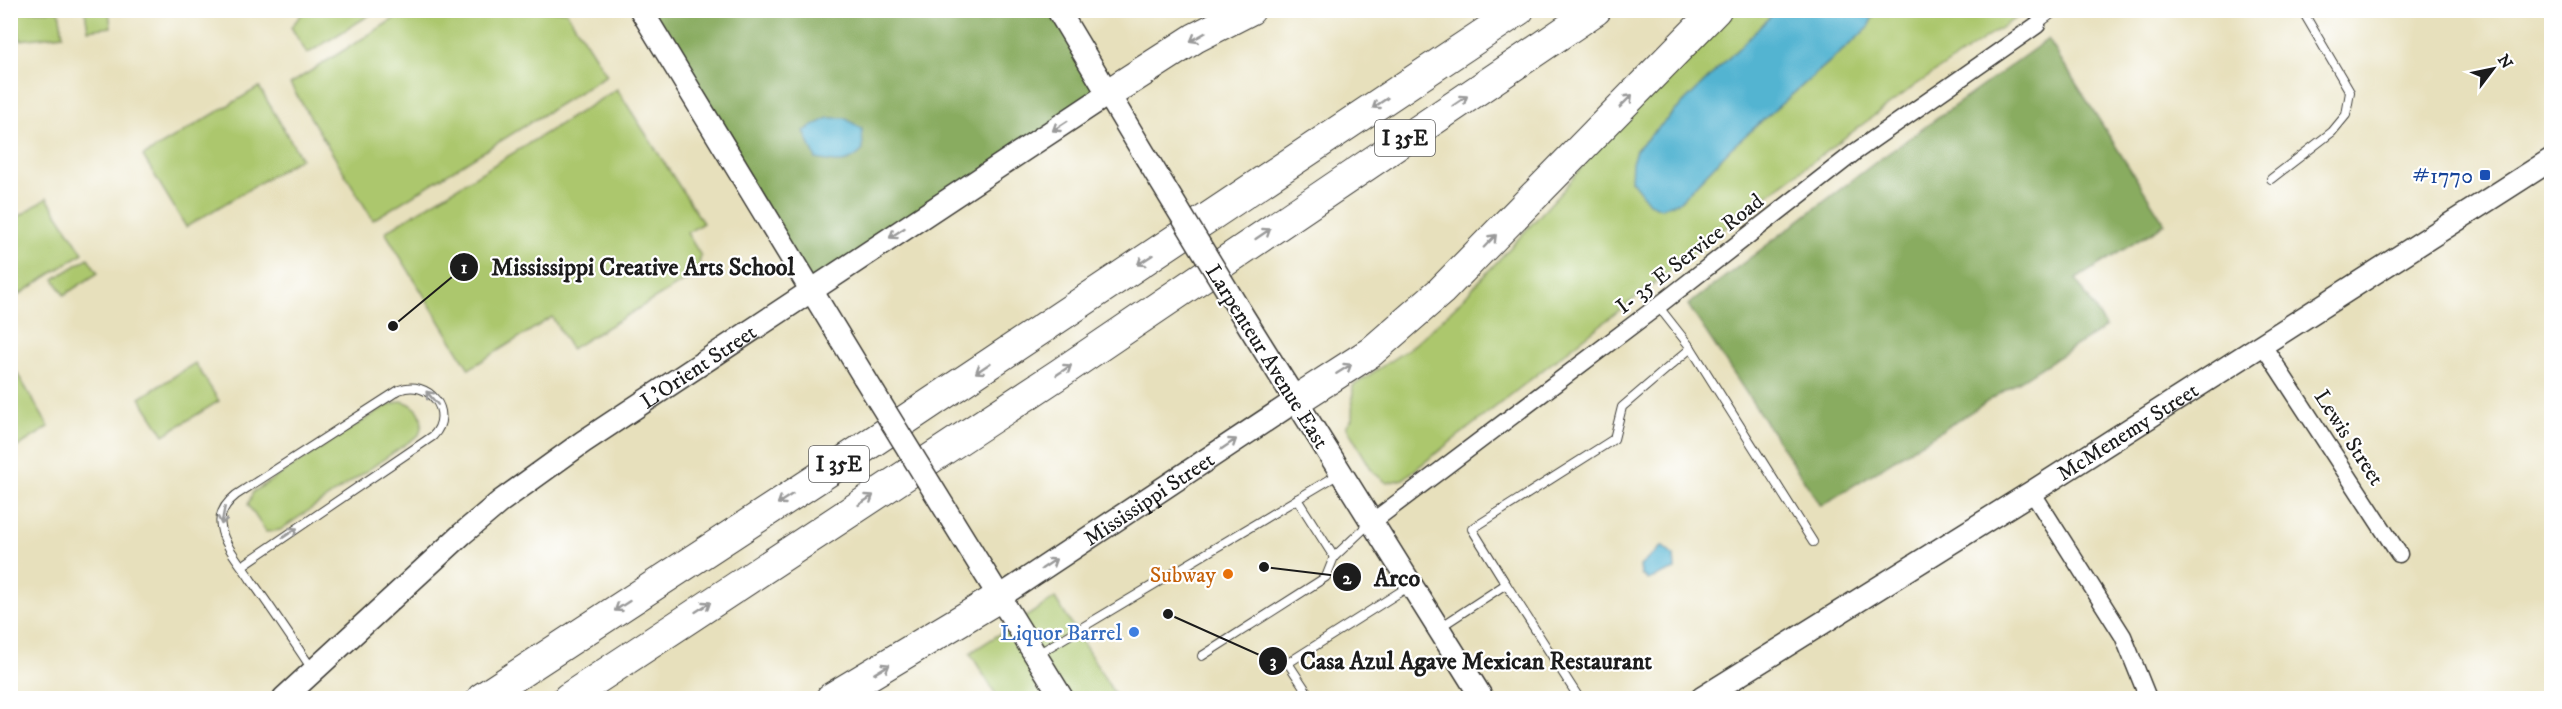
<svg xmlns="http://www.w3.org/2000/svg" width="2562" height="709" font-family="'IM FELL DW Pica',serif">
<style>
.green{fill:#acc76d;stroke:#647244;stroke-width:1.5}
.forest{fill:#89ac60;stroke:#52643e;stroke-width:1.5}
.water{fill:#53b4d1;stroke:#386876;stroke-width:1.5}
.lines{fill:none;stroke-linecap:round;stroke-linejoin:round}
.lane-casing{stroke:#3a3934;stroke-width:10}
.street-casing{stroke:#3a3934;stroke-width:19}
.secondary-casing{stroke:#3a3934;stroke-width:25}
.highway-casing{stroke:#3a3934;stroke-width:32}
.lane{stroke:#fff;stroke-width:8}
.street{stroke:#fff;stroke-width:16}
.secondary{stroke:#fff;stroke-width:22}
.highway{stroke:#fff;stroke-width:30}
.secondary-bridge-casing{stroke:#3a3934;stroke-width:25;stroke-linecap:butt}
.secondary-bridge{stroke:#fff;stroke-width:22}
.oneway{stroke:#999}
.transit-dot{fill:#1a4fb4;stroke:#fff;stroke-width:2}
.food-dot{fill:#e8710a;stroke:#fff;stroke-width:2}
.shop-dot{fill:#3f7fe0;stroke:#fff;stroke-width:2}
.labels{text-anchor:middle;stroke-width:4.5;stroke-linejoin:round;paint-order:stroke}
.shield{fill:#fff;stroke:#606060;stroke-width:1.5}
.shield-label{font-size:21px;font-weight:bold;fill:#1c1c1c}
.transit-label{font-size:22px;fill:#164399;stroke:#fff;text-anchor:end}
.street-label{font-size:22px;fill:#1c1c1c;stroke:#fff}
.food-label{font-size:22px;fill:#c56008;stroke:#fff;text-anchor:end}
.shop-label{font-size:22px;fill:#366cbe;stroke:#fff;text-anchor:end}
.leader{fill:none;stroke:#1c1c1c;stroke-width:2}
.callout-dot{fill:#1c1c1c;stroke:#fff;stroke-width:2}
.mark-label{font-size:18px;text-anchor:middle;font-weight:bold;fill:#fff}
.callout-label{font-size:24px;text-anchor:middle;font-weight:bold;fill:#1c1c1c;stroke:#fff;stroke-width:4.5;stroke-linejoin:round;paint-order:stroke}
</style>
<rect width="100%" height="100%" fill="#fff"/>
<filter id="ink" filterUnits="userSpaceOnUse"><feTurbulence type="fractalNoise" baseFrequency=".0167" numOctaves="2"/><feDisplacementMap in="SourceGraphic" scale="12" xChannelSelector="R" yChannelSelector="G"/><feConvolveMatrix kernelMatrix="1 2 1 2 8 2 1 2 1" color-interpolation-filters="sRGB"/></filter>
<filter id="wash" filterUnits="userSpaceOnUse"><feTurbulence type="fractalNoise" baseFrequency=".008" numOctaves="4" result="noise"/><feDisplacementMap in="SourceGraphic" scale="24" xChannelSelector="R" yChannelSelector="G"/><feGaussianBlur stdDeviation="1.35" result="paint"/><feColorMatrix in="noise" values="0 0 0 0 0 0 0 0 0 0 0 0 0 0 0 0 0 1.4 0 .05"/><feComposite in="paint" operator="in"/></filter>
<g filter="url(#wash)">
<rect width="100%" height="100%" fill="#e7e0bc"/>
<g class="green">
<path d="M305,10H376V11L307,54L291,27Z"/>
<path d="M408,10L566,11L607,75L373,220L290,84Z"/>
<path d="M15,11H59L63,35L20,40Z"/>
<path d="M85,11H109L111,27L88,30Z"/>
<path d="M1731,11H1776L1636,150L1679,202L1731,148L1868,28L1875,11H2026L1910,89L1757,203L1403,479L1387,483L1373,472L1346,426L1352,419L1353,386L1414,345L1458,304L1564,189L1614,127Z"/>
<path d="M259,87L301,158L186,227L143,156Z"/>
<path d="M617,89L703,223L687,233L701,256L696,274L571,349L552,317L469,369L385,232Z"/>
<path d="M47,198L83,253L11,300V222Z"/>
<path d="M88,258L98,273L64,295L54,279Z"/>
<path d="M11,363L49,427L11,451H10Z"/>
<path d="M195,363L219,401L164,435L140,398Z"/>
<path d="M402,401C419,406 426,417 419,435L280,530L266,532L248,505L253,492L386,406Z"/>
<path d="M1055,598L1117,698H998L970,653Z"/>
</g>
<g class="forest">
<path d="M641,11H1058L1108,94L811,290Z"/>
<path d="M2048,39L2165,224L2076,279L2106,327L1821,506L1688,305L1876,162Z"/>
</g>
<g class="water">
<path d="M1776,11H1875L1868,28L1731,148L1679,202L1661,208L1649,203L1631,180L1632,163L1636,150Z"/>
<path d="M828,118H845L862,129L863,150C849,166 835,163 816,159L804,131Z"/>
<path d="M1662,546L1674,556L1675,569L1648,580L1641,574L1640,566Z"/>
</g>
</g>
<g filter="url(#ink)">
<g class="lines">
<defs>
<g id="lane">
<path d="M2037,25L2057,10"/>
<path d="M2271,179L2332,132L2346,115L2350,92L2302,10"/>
<path d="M1691,348L1813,542"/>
<path d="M1297,499L1334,557"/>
<path d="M242,566L433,436C456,412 428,378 399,390L236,495C226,503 218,513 221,527C224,546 241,564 251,580C272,609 292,639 312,669"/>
<path d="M1506,584L1579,698"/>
<path d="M1439,628L1506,584L1472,529L1614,439L1622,407L1691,348L1658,306"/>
<path d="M1036,655L1339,474"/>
<path d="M1202,656L1326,577L1334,557L1371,522"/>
<path d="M1039,698L1056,689"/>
<path d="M1311,698L1288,663L1411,585"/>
</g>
<g id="street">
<path d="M2262,344L2399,554"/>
<path d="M2032,492L2123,636L2148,698"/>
<path d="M1372,522L1658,306L1855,152L2037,25"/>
</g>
<g id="secondary">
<path d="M641,10L864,377"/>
<path d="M1058,10L1146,157"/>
<path d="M1241,313L1482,698"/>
<path d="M952,520L1062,698"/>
<path id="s1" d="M1001,596L1295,401"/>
<path id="s2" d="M284,698L462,534L501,501L583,442L1108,94"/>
<path id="s3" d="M1702,698L2032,492L2552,159"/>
</g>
<g id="highway">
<path d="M1108,94L1195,38L1250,10"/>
<path d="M1295,401L1371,352L1441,291L1716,10"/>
<path d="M482,698L832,469L1519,10"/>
<path d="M568,698L1059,374L1596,10"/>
<path d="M831,698L1001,596"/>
</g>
</defs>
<use href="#lane" class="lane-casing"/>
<use href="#street" class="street-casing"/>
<use href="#secondary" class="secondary-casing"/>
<use href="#highway" class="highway-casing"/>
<use href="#lane" class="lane"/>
<use href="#street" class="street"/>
<use href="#secondary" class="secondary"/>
<use href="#highway" class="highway"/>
<defs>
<g id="secondary-bridge">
<path d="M1146,157L1241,313"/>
<path d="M864,377L952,520"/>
</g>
</defs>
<use href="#secondary-bridge" class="secondary-bridge-casing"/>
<use href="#secondary-bridge" class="secondary-bridge"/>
</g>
<defs><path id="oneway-shaft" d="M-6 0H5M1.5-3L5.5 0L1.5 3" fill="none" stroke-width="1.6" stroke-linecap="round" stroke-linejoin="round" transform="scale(1.5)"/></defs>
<g class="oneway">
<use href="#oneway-shaft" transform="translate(1198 37) rotate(150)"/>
<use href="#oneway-shaft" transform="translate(1460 101) rotate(-34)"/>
<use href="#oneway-shaft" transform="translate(1626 101) rotate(-45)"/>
<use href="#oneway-shaft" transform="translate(1380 103) rotate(146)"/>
<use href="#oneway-shaft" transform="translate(1060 126) rotate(147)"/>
<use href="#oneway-shaft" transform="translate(897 233) rotate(147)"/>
<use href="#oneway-shaft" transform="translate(1263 234) rotate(-34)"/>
<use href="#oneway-shaft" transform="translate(1490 241) rotate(-46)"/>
<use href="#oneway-shaft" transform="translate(1145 260) rotate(147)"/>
<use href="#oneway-shaft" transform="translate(983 368) rotate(146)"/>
<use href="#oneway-shaft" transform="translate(1344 369) rotate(-32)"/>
<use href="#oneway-shaft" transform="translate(1064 370) rotate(-34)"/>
<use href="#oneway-shaft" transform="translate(432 398) rotate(-131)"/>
<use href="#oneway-shaft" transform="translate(1229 444) rotate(-34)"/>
<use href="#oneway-shaft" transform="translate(785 499) rotate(147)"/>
<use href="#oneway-shaft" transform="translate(866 500) rotate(-33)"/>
<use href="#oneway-shaft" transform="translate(223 516) rotate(101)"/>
<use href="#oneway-shaft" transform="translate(290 533) rotate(-34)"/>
<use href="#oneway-shaft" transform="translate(1049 564) rotate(-34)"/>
<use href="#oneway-shaft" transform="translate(622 606) rotate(147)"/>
<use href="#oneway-shaft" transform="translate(703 607) rotate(-33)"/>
<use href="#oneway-shaft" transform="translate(882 669) rotate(-31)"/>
</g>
</g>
<rect class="transit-dot" x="2479" y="169" width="12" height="12" rx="3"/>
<circle class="food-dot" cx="1228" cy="574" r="6"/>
<circle class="shop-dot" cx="1134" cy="632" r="6"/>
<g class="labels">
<g class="shield">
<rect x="1375" y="120" width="60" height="36" rx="4.5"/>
<rect x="809" y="446" width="60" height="36" rx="4.5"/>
</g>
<g class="shield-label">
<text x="1405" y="145">I 35E</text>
<text x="839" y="471">I 35E</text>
</g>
<g class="transit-label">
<text x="2473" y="183">#1770</text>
</g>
<g class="street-label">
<text transform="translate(1689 253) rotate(-38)" y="8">I- 35 E Service Road</text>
<text transform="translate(1268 356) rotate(58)" y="8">Larpenteur Avenue East</text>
<text dy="8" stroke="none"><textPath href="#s2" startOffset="532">L'Orient Street</textPath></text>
<text dy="8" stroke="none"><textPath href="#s3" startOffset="502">McMenemy Street</textPath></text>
<text transform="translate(2350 437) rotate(57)" y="8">Lewis Street</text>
<text dy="8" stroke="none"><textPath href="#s1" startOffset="177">Mississippi Street</textPath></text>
</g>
<g class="food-label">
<text x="1216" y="582">Subway</text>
</g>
<g class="shop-label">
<text x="1122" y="640">Liquor Barrel</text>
</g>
</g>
<path class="leader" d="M393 326L464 267M1264 567L1347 577M1168 614L1273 661"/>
<g class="callout-dot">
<circle cx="393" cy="326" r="6"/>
<circle cx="1264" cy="567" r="6"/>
<circle cx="1168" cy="614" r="6"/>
<circle cx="464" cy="267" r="15"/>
<circle cx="1347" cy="577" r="15"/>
<circle cx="1273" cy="661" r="15"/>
</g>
<g class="mark-label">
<text x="464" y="273">1</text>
<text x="1347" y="584">2</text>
<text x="1273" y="667">3</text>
</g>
<g class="callout-label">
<text x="643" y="275">Mississippi Creative Arts School</text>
<text x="1397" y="586">Arco</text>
<text x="1476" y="669">Casa Azul Agave Mexican Restaurant</text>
</g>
<rect width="2562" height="709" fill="none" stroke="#fff" stroke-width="36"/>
<g transform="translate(2493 69) rotate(58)" stroke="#ffffff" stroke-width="4.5" paint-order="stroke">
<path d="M0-4.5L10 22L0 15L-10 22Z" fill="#1c1c1c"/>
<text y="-9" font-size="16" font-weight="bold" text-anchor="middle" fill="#1c1c1c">N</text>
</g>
</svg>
